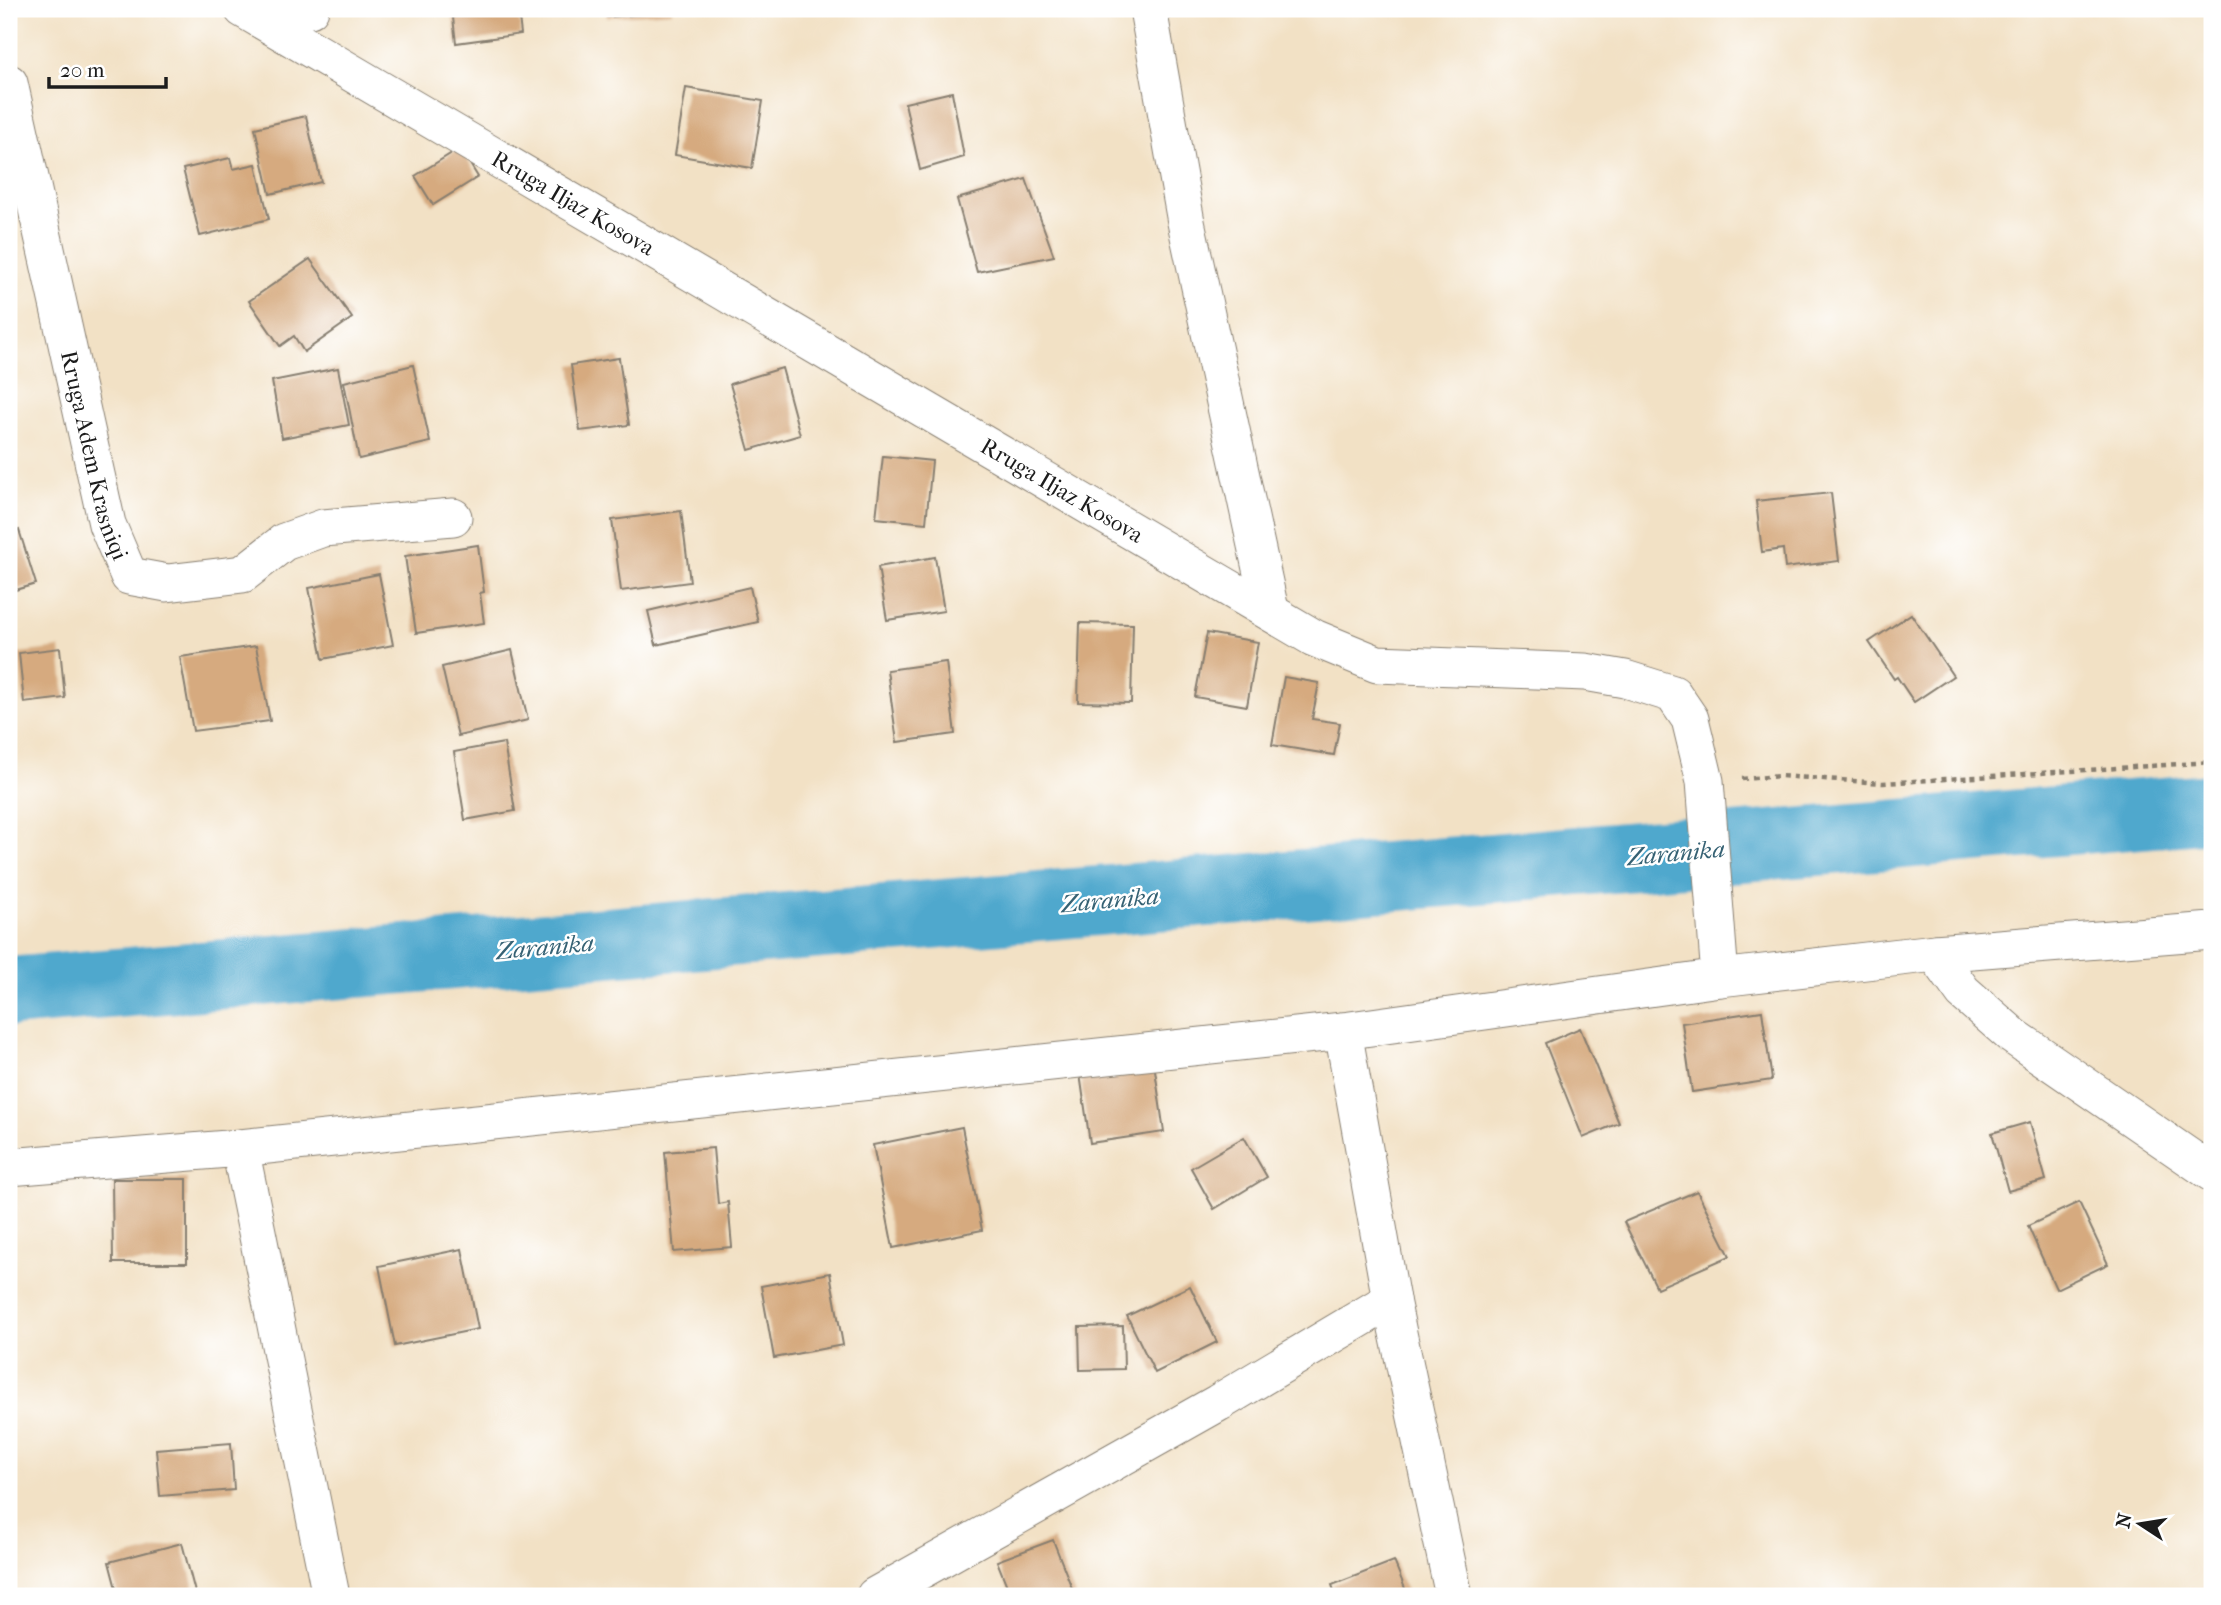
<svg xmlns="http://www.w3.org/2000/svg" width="2221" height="1605" font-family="'IM FELL French Canon',serif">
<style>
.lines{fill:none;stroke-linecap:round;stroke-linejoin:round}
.river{stroke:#50a8cd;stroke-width:70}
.building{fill:#d6aa7f}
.street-casing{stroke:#877e70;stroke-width:39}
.path{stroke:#877e70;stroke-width:4.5;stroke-dasharray:5 5;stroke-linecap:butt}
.street{stroke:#fff;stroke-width:37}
.labels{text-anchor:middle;stroke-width:5;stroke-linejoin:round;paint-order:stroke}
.street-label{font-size:23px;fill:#1c1c1c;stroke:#fff}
.water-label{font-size:24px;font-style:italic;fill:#366274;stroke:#fff}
</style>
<rect width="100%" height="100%" fill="#fff"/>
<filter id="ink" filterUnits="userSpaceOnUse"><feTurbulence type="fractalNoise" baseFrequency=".0143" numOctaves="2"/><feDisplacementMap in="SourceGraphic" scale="14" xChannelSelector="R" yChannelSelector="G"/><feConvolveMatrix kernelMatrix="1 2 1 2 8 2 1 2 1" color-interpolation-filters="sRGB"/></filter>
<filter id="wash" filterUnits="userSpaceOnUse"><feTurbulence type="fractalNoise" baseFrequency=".00686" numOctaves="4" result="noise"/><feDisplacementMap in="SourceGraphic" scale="28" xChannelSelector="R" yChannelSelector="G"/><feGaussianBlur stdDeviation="1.57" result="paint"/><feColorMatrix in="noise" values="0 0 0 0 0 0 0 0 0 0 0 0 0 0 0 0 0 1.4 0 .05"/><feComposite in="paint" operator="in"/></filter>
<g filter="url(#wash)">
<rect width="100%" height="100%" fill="#f2e1c5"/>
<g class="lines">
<path class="river" d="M9,992L2212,808"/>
</g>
<g id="blocks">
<g class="building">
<path d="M452,9H518L521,34L456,43Z"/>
<path d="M606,9H672V12L607,17Z"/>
<path d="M686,88L763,101L752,168L675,155Z"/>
<path d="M952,92L964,157L920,170L905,103Z"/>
<path d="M306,116L321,182L270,194L255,128Z"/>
<path d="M460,148L478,177L433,205L415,176Z"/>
<path d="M230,158L233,169L256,164L269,219L200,236L183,169Z"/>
<path d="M1026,179L1054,256L977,272L957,199Z"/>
<path d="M310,259L352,318L304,352L294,336L280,346L249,301Z"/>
<path d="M619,358L629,425L580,431L571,365Z"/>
<path d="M413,365L430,442L359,459L344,382Z"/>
<path d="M338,368L349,425L282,438L272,381Z"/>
<path d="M782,368L800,435L749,450L730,384Z"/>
<path d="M883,456L932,461L926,523L876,518Z"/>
<path d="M1831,493L1839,561L1785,568L1783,549L1762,552L1756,501Z"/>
<path d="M681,511L690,582L621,591L612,520Z"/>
<path d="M19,530L36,584L9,592V532Z"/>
<path d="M478,545L484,592L480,593L484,623L416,633L405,556Z"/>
<path d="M935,557L944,611L887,620L878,567Z"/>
<path d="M379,574L393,645L323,659L309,588Z"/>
<path d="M750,587L758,622L656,645L648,611Z"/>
<path d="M1911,614L1953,676L1914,702L1897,677L1894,679L1869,642Z"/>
<path d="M1080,623L1133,624L1131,703L1078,702Z"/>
<path d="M1207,633L1258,642L1247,706L1195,697Z"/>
<path d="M256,646L270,721L193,731L180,657Z"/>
<path d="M60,648L65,698L24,703L19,653Z"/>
<path d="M512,650L528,720L458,736L442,667Z"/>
<path d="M946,662L955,734L897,742L887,670Z"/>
<path d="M1284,677L1319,683L1312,719L1340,723L1334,755L1272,745Z"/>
<path d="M504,743L515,811L465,820L454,752Z"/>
<path d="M1762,1011L1772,1080L1692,1092L1682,1023Z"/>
<path d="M1580,1028L1619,1123L1583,1138L1545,1043Z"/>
<path d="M1154,1063L1164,1132L1090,1143L1080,1074Z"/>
<path d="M2030,1122L2046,1180L2008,1191L1992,1133Z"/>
<path d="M962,1127L982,1230L893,1248L873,1145Z"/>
<path d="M1244,1137L1267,1177L1214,1209L1191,1168Z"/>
<path d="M713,1148L718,1204L728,1202L732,1247L674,1252L665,1152Z"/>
<path d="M112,1179H187V1263H113Z"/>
<path d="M1697,1191L1730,1256L1657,1288L1624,1222Z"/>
<path d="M2079,1202L2108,1264L2056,1289L2028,1226Z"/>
<path d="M462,1249L478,1329L395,1346L379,1266Z"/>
<path d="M830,1273L843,1345L774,1358L761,1286Z"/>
<path d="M1190,1286L1217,1342L1155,1373L1127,1316Z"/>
<path d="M1123,1326L1124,1369L1080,1370L1079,1327Z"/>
<path d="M231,1443L234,1490L160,1496L156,1449Z"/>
<path d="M1053,1540L1075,1596H1011L997,1561Z"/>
<path d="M182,1543L196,1596H118L109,1562Z"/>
<path d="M1394,1561L1408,1596H1336L1332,1585Z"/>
</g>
</g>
</g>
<g filter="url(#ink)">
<use href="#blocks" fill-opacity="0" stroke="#877e70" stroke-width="2"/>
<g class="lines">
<defs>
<g id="street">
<path id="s1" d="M243,9L1314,638L1377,664L1585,672L1625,679L1673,694L1690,719L1705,781L1720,978"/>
<path d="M1148,9L1186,222L1270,610"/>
<path d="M262,20L310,9"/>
<path id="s2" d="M9,83L107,524L129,576L167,583L243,574L284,542L323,528L453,517"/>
<path d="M1935,953L1963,992L2013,1036L2212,1173"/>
<path d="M1343,1031L1391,1300L1454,1596"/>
<path d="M240,1148L331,1596"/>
<path d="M9,1167L240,1148L1343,1031L1720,978L1935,953L2212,931"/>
<path d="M875,1596L1218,1403L1391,1300"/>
</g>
</defs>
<use href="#street" class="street-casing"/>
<path class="path" d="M1742,779L1780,776L1883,783L2212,762"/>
<use href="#street" class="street"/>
</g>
</g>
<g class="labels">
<g class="street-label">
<text dy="8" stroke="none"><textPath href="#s1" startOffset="383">Rruga Iljaz Kosova</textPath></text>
<text dy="8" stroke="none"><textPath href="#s2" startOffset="382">Rruga Adem Krasniqi</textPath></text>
<text dy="8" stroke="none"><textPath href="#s1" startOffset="950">Rruga Iljaz Kosova</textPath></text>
</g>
<g class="water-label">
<text transform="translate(1676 853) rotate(-5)" y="8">Zaranika</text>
<text transform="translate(1110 900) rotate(-5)" y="8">Zaranika</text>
<text transform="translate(545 947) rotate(-5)" y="8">Zaranika</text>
</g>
</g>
<rect width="2221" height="1605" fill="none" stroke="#fff" stroke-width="35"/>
<g transform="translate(2140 1524) rotate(282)" stroke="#ffffff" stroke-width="5" paint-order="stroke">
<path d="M0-5L12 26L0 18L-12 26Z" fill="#1c1c1c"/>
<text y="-10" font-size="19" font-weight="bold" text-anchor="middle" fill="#1c1c1c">N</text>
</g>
<path d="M49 77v10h117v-10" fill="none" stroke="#1c1c1c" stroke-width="3.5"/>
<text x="60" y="77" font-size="21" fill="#1c1c1c" stroke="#ffffff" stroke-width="5" paint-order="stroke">20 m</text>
</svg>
